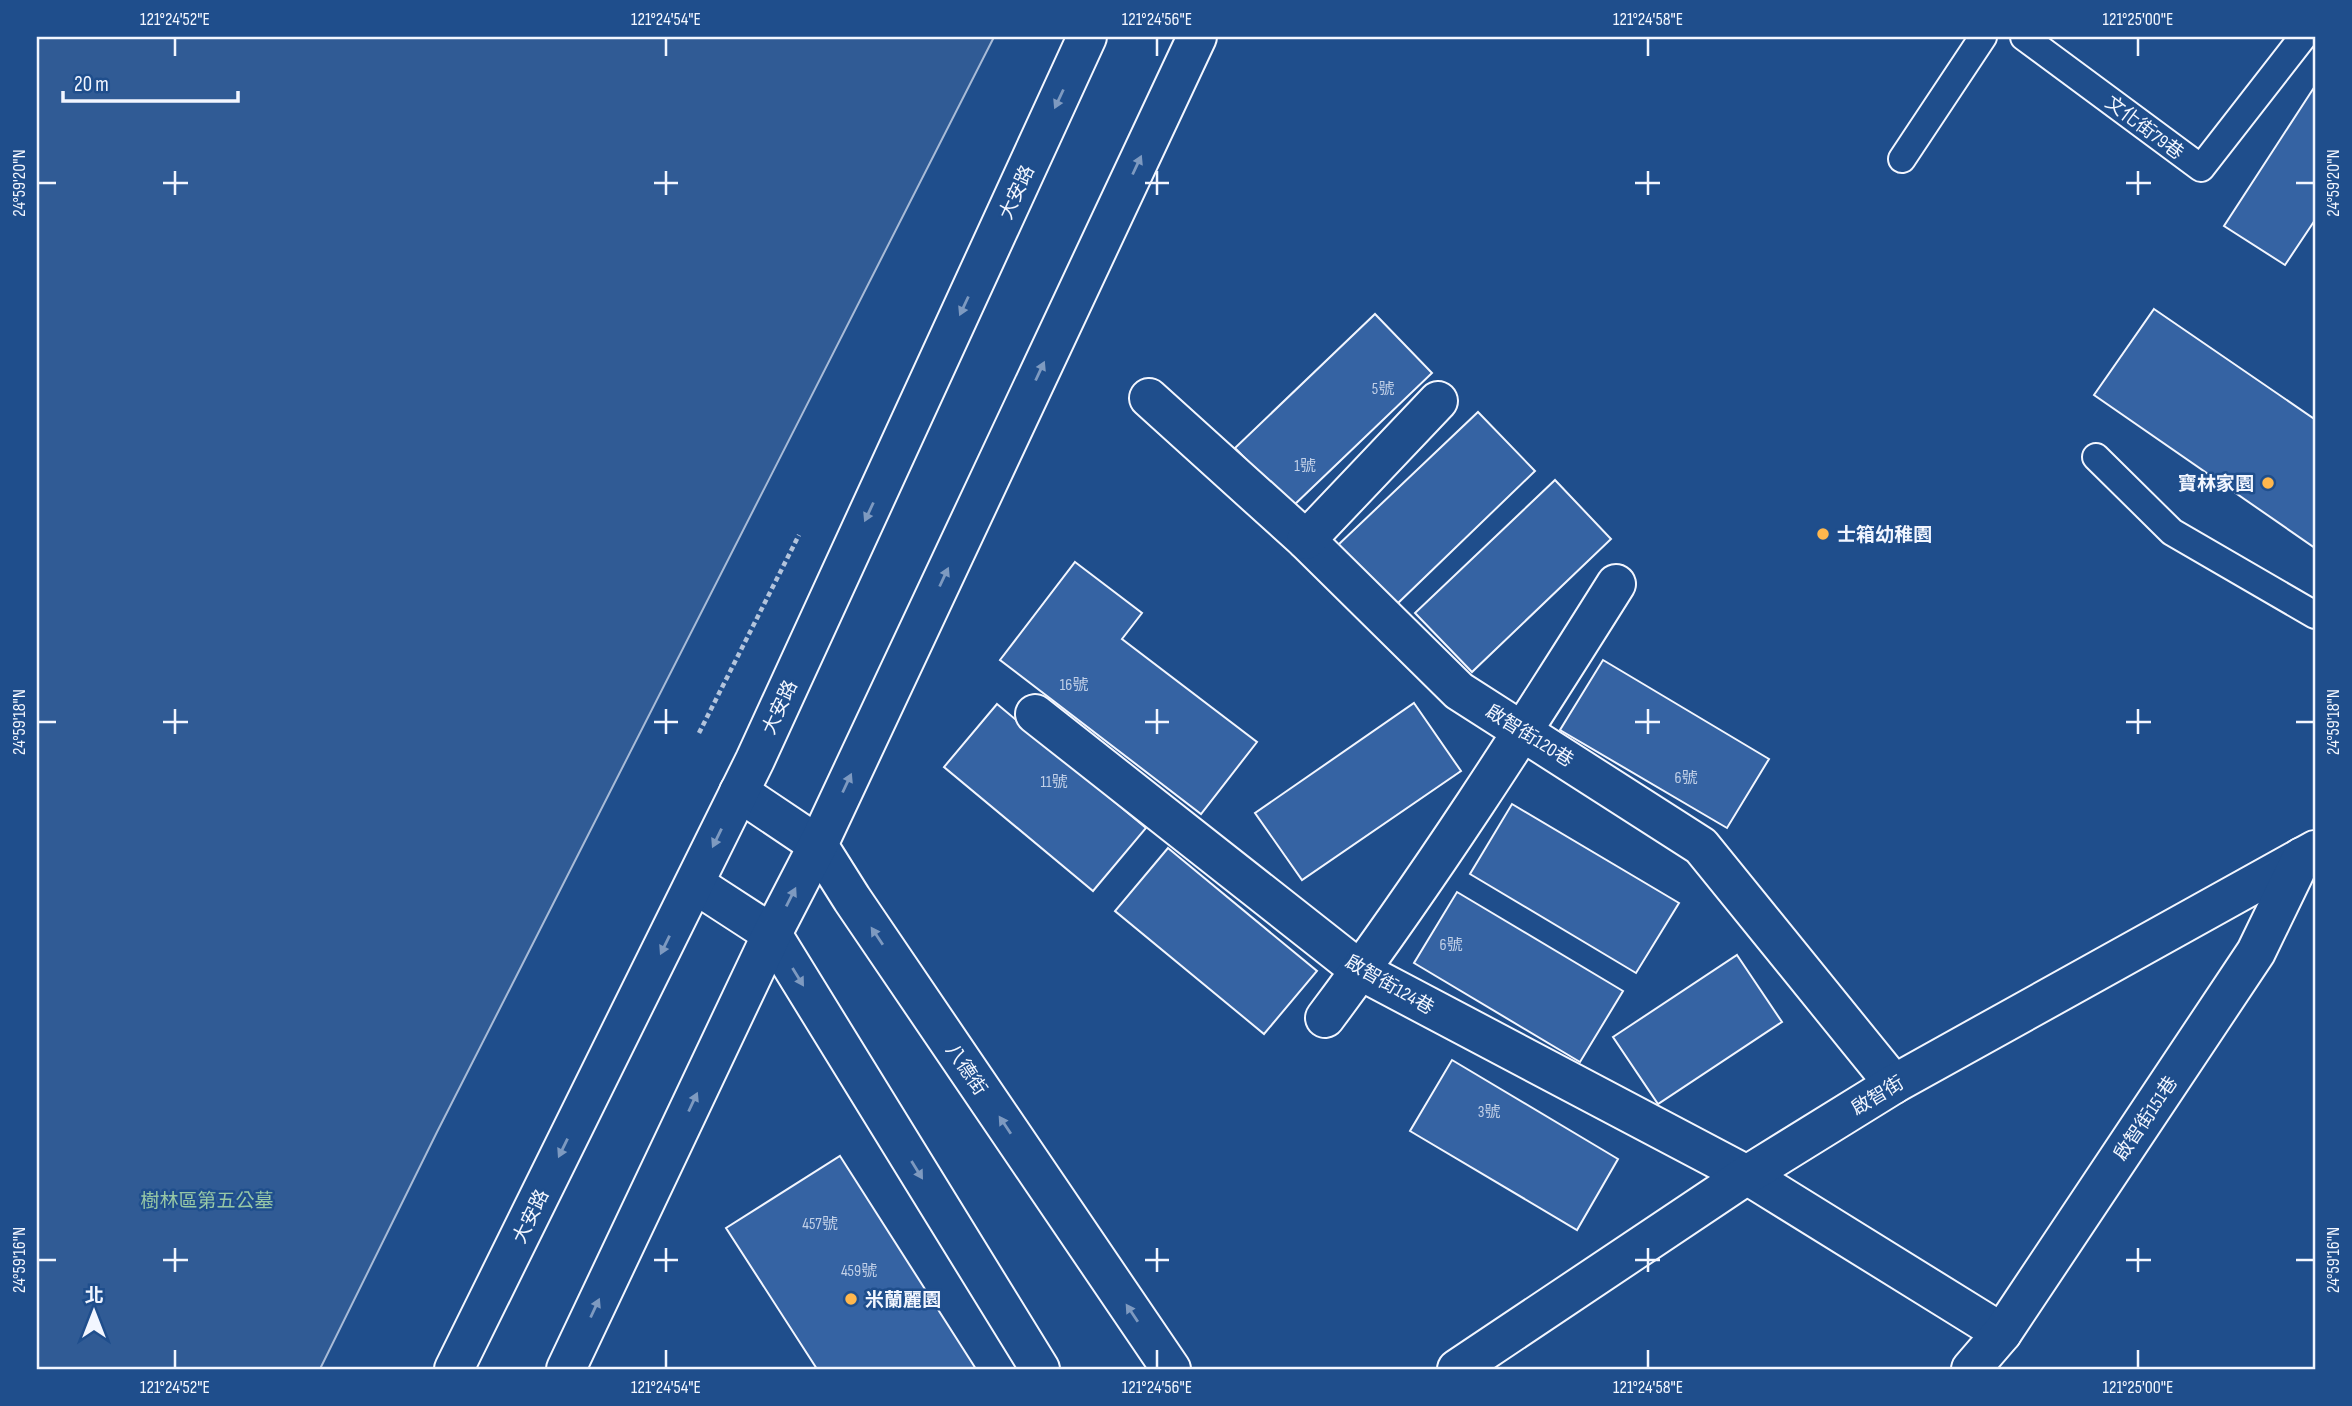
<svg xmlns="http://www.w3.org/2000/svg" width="2352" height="1406" font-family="'Sofia Sans Condensed','Noto Sans TC',sans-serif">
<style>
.built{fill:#305b95;stroke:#a8bbd7;stroke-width:2}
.building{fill:#3563a3;stroke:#f2f6ff;stroke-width:2}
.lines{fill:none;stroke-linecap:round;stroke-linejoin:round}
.service-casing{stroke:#f2f6ff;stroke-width:30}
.minor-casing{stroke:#f2f6ff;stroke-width:42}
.tertiary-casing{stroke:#f2f6ff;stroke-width:42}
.path{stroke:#b3c4dc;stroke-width:4.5;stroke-dasharray:5 3.5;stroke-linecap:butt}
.service{stroke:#1f4e8c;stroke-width:26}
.minor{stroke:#1f4e8c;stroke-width:38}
.tertiary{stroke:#1f4e8c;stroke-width:38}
.oneway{fill:#7e9ac0}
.ticks{fill:none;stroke:#f2f6ff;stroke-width:2.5}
.poi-dot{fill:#ffb74d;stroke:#1f4e8c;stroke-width:2.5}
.labels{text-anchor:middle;stroke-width:5;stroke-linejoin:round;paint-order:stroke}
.number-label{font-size:16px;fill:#c3d1e8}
.street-label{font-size:19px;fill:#f2f6ff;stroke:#1f4e8c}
.poi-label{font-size:19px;font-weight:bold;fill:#f2f6ff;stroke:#1f4e8c;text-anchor:start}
.park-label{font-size:19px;fill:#97c8a6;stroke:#1f4e8c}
.neatline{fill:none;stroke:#f2f6ff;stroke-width:2.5}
.ticks-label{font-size:18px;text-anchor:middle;fill:#f2f6ff}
</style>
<rect width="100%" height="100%" fill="#1f4e8c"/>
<path class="built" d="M37,37H994L437,1132L320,1369H37Z"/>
<g class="building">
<path d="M2315,86V220L2285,265L2224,226Z"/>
<path d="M2154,309L2313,418L2315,415V548L2094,395Z"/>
<path d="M1375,314L1432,373L1292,507L1235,448Z"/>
<path d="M1478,412L1535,471L1396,605L1338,545Z"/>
<path d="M1555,480L1611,539L1472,672L1415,613Z"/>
<path d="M1075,562L1142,613L1122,639L1257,742L1201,814L1000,660Z"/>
<path d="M1603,660L1769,759L1727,828L1560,730Z"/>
<path d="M1414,703L1461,771L1302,880L1255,813Z"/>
<path d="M997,704L1146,828L1093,891L944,767Z"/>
<path d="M1512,804L1679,903L1636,973L1470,874Z"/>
<path d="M1168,848L1317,971L1264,1034L1115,911Z"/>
<path d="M1457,892L1623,991L1580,1062L1414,963Z"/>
<path d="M1737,955L1782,1022L1658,1104L1613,1037Z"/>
<path d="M1452,1060L1618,1159L1577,1230L1410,1131Z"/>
<path d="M840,1156L976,1369H817L726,1228Z"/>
</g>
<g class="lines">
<defs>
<g id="service">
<path d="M2024,37L2201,168L2303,37"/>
<path d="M1902,159L1983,37"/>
<path d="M2096,457L2172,532L2315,615"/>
</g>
<g id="minor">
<path d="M1149,398L1306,540L1459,691L1701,846L1894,1084"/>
<path d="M1306,540L1438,401"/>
<path d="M1035,714L1361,971L1747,1175L2002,1333"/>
<path d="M1325,1018C1429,879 1523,732 1616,584"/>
<path d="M1457,1369L1747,1175L1894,1084L2315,850"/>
<path d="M1971,1369L2002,1333L2256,952L2302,857"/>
</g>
<g id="tertiary">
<path d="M739,792L818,845L852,899L1171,1369"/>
<path d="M695,884L772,934L1040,1369"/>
<path d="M454,1369L755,760L1087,37"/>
<path d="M566,1369L772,934L818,845L1197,37"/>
</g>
</defs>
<use href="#service" class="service-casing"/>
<use href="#minor" class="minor-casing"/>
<use href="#tertiary" class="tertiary-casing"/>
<path class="path" d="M699,733L799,535"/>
<use href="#service" class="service"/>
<use href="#minor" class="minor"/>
<use href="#tertiary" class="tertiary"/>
</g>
<defs><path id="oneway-solid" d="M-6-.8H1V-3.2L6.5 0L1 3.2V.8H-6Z" transform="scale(1.75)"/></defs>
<g class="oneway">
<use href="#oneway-solid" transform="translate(1059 99) rotate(115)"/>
<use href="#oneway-solid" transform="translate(1137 165) rotate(-65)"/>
<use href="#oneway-solid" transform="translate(964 306) rotate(115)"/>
<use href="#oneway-solid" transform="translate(1040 371) rotate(-65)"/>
<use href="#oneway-solid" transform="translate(869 512) rotate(115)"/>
<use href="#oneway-solid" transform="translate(944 577) rotate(-65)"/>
<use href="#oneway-solid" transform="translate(847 783) rotate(-65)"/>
<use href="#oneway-solid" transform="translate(717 838) rotate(116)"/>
<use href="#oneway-solid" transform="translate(791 897) rotate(-63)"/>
<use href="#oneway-solid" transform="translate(877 936) rotate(-124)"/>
<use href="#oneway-solid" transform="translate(665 945) rotate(116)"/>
<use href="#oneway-solid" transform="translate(798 977) rotate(58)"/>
<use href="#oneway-solid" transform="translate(693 1102) rotate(-65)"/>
<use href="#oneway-solid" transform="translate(1005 1125) rotate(-124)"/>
<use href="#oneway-solid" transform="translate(563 1148) rotate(116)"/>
<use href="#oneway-solid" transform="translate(917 1170) rotate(58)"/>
<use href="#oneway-solid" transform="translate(595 1308) rotate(-65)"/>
<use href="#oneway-solid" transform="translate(1132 1313) rotate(-124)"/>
</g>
<path class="ticks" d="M175,38V56M666,38V56M1157,38V56M1648,38V56M2138,38V56M175,171V195M666,171V195M1157,171V195M1648,171V195M2138,171V195M38,183H56M163,183H188M654,183H678M1145,183H1169M1635,183H1660M2126,183H2151M2296,183H2314M175,709V734M666,709V734M1157,709V734M1648,709V734M2138,709V734M38,722H56M163,722H188M654,722H678M1145,722H1169M1635,722H1660M2126,722H2151M2296,722H2314M175,1248V1272M666,1248V1272M1157,1248V1272M1648,1248V1272M2138,1248V1272M38,1260H56M163,1260H188M654,1260H678M1145,1260H1169M1635,1260H1660M2126,1260H2151M2296,1260H2314M175,1350V1368M666,1350V1368M1157,1350V1368M1648,1350V1368M2138,1350V1368"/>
<g class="poi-dot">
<circle cx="2268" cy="483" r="7"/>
<circle cx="1823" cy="534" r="7"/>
<circle cx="851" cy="1299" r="7"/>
</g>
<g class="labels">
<g class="number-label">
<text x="1383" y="394">5號</text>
<text x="1305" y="471">1號</text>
<text x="1074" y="690">16號</text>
<text x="1686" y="783">6號</text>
<text x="1054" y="787">11號</text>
<text x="1451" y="950">6號</text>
<text x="1489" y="1117">3號</text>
<text x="820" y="1229">457號</text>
<text x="859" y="1276">459號</text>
</g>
<g class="street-label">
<text transform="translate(2145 127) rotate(37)" y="7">文化街79巷</text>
<text transform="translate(1016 192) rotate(-65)" y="7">大安路</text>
<text transform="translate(779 707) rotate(-65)" y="7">大安路</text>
<text transform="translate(1530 735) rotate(32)" y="7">啟智街120巷</text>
<text transform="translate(1390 984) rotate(30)" y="7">啟智街124巷</text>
<text transform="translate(967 1069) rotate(56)" y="7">八德街</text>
<text transform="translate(1877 1095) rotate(-31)" y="7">啟智街</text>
<text transform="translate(2145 1118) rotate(-56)" y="7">啟智街151巷</text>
<text transform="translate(530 1216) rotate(-64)" y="7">大安路</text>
</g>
<g class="poi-label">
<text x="2254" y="490" text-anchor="end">寶林家園</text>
<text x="1837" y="541">士箱幼稚園</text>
<text x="865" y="1306">米蘭麗園</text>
</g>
<g class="park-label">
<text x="207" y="1207">樹林區第五公墓</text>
</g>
</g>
<rect width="2352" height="1406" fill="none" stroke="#1f4e8c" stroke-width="77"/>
<g transform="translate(94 1312)" stroke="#1f4e8c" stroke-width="5" paint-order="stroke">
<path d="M0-5L12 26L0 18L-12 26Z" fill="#f2f6ff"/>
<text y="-10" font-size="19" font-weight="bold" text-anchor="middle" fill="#f2f6ff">北</text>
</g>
<path d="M63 91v10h175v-10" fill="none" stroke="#f2f6ff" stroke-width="3.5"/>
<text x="74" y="91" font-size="21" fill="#f2f6ff" stroke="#1f4e8c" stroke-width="5" paint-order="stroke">20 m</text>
<rect x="38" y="38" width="2276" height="1330" class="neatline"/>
<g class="ticks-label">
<text x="175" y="25">121°24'52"E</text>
<text x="666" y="25">121°24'54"E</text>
<text x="1157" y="25">121°24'56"E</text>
<text x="1648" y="25">121°24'58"E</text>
<text x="2138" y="25">121°25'00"E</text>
<text transform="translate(19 183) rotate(-90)" y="6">24°59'20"N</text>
<text transform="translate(2333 183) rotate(-90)" y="6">24°59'20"N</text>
<text transform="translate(19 722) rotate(-90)" y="6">24°59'18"N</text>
<text transform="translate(2333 722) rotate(-90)" y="6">24°59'18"N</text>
<text transform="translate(19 1260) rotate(-90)" y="6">24°59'16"N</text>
<text transform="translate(2333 1260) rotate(-90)" y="6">24°59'16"N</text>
<text x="175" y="1393">121°24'52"E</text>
<text x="666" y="1393">121°24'54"E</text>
<text x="1157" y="1393">121°24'56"E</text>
<text x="1648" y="1393">121°24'58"E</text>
<text x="2138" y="1393">121°25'00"E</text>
</g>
</svg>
